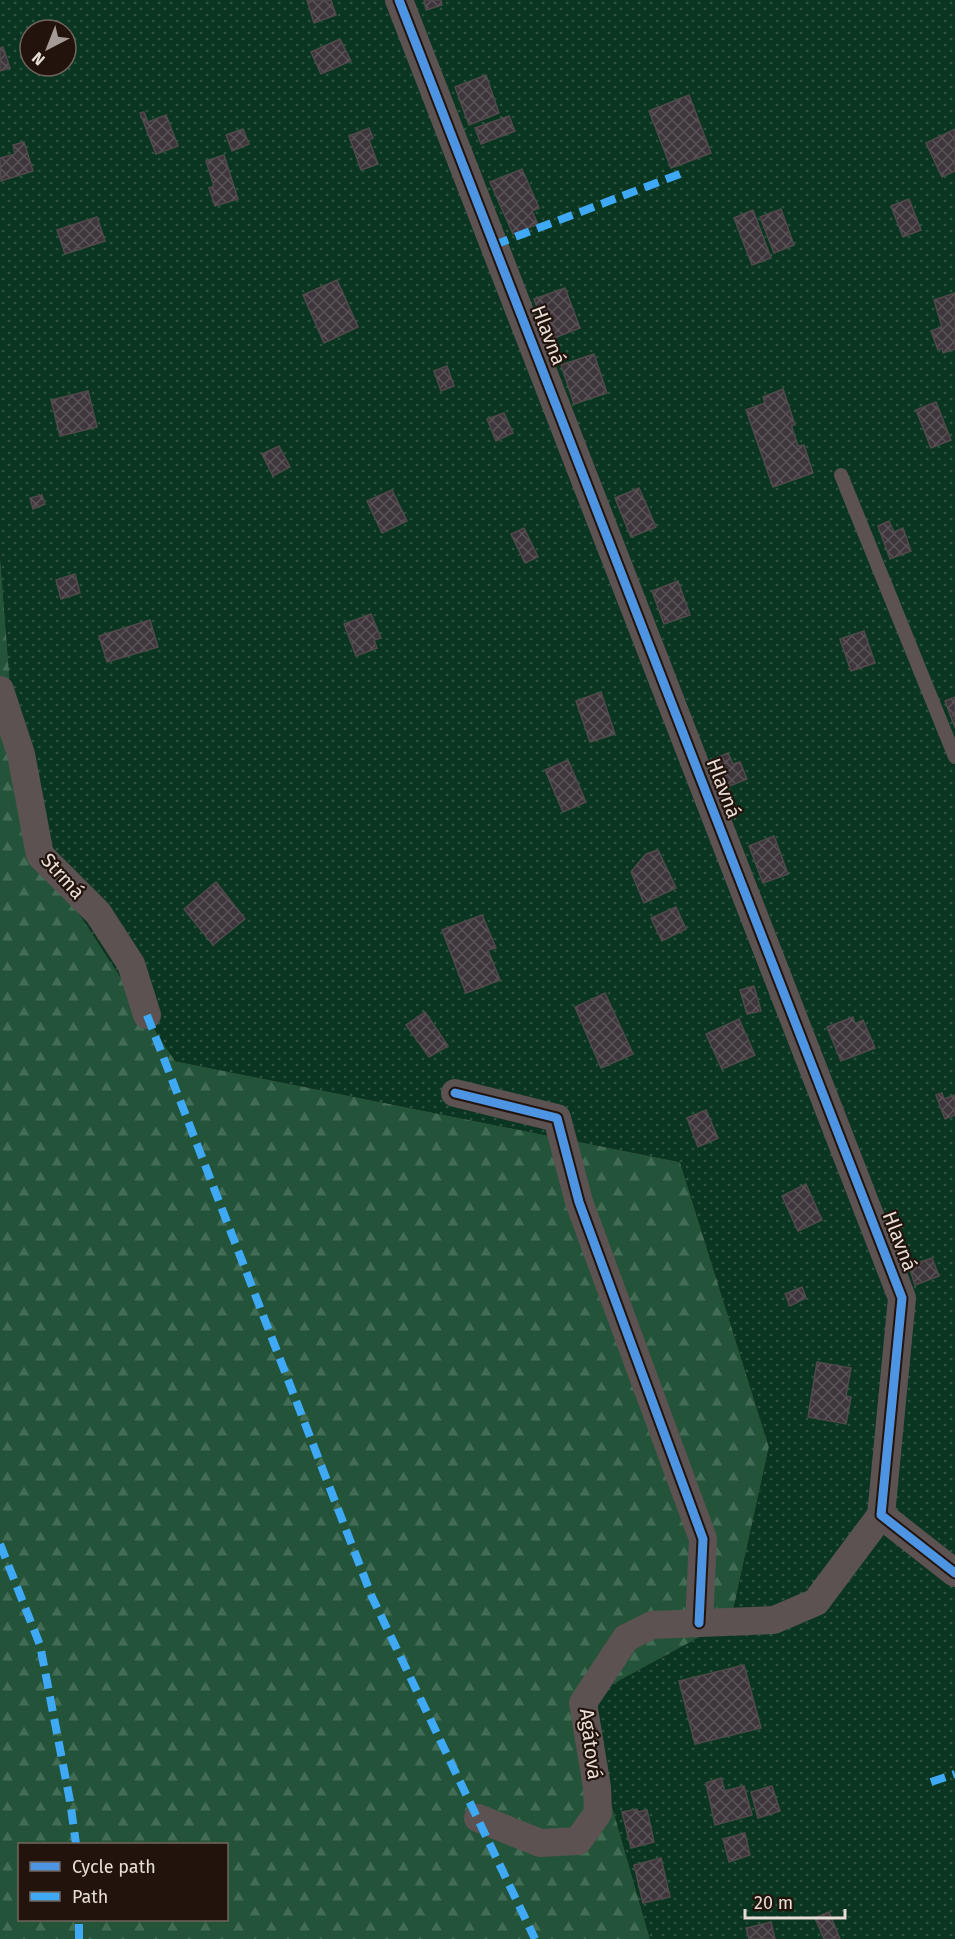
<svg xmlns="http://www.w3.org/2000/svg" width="955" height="1939" font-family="'Fira Sans',sans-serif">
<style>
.forest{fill:url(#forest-firs);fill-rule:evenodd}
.garden{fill:url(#garden-dots);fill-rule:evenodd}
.building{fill:url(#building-cross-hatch);stroke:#504a4b;stroke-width:1.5}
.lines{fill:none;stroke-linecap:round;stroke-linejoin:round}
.service{stroke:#5b5251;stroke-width:14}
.minor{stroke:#5b5251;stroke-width:28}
.quiet{stroke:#3fa9f5;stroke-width:8;stroke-dasharray:15 8;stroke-linecap:butt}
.cycleway-casing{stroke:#22140c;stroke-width:13}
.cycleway{stroke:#4d94e3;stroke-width:9}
.labels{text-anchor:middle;stroke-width:4.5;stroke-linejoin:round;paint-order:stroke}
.street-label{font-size:20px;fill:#e8ded8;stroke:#22140c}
</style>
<defs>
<pattern id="forest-firs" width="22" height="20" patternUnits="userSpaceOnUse" patternTransform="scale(1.5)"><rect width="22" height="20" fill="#235439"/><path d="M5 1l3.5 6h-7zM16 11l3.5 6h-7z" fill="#436c55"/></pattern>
<pattern id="garden-dots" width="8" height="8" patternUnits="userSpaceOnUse" patternTransform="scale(1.5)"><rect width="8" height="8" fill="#0a3621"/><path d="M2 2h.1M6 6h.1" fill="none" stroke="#2e5340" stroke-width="1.8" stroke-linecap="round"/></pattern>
<pattern id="building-cross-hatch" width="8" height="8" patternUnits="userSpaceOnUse" patternTransform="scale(1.5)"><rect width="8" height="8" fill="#3e363c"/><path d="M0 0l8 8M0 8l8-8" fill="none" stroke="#5a5357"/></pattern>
</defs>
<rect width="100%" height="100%" fill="#271e1a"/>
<path class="forest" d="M0,554L21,824L175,1061L680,1162L769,1447L731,1620L582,1701L650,1939H0ZM20,1844H226V1920H20Z"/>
<path class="garden" d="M0,0H955V1939H650L582,1701L731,1620L769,1447L680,1162L175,1061L21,824L0,554ZM30,30H66V66H30Z"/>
<g class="building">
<path d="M307,0H331L336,15L314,23Z"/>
<path d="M424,0H441L442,5L426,10Z"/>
<path d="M340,39L351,61L321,74L311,52Z"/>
<path d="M3,47L10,68L0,71V48Z"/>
<path d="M486,75L499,113L469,125L455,87Z"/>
<path d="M689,95L711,153L671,168L649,111Z"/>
<path d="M144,112L148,122L166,115L178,146L156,154L140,113Z"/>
<path d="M509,116L515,131L481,144L475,128Z"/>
<path d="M369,128L373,138L369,140L378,164L361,170L349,136Z"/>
<path d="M243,129L249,144L232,151L226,135Z"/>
<path d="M955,129V171L942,177L926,143Z"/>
<path d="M24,142L33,171L1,181L0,158L15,154L13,145Z"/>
<path d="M224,155L238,199L215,206L209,188L214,186L206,161Z"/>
<path d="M522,169L539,208L532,211L538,224L513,234L490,182Z"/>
<path d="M909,199L921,230L903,237L891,206Z"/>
<path d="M781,209L794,245L774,253L760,217Z"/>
<path d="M753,210L771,258L752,265L734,218Z"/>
<path d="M97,217L105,241L65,254L57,230Z"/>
<path d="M337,280L358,327L324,343L303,295Z"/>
<path d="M565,288L580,328L549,340L534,299Z"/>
<path d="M955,293V349L943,353L942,348L938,350L931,331L942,327L934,300Z"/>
<path d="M594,354L607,393L574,404L561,365Z"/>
<path d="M447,366L454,386L441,391L434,371Z"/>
<path d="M783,389L795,425H792V428L798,446L804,445L813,473L773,487L746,410L765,403L763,397Z"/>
<path d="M88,391L97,427L60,436L51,400Z"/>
<path d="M936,402L951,440L931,448L916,410Z"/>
<path d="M504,413L513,433L496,441L487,419Z"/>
<path d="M279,446L290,467L273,476L262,454Z"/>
<path d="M639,488L656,527L631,537L615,498Z"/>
<path d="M392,490L407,521L382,533L367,501Z"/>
<path d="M42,495L45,504L33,509L30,498Z"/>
<path d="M889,521L894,532L903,528L911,551L890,559L878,526Z"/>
<path d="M524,528L538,557L525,563L511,534Z"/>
<path d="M75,574L80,593L61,599L56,580Z"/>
<path d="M678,581L690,615L664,624L652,591Z"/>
<path d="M371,614L381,638L374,640L377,648L356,656L344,624Z"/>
<path d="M150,620L158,647L107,662L99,636Z"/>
<path d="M864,631L875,663L851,671L840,639Z"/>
<path d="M601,692L615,734L590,742L576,701Z"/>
<path d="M955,697V728L945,701Z"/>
<path d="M728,753L733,764L740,762L747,779L724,788L712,760Z"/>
<path d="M568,760L586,802L563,812L545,770Z"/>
<path d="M774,836L788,874L763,883L749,846Z"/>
<path d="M658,850L676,888L644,903L631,872L646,854Z"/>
<path d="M216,882L245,919L213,945L184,909Z"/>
<path d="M676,907L686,929L662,941L651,918Z"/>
<path d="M482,915L496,948L488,950L500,980L466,993L442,930Z"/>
<path d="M754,986L761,1011L747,1014L740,990Z"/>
<path d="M605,993L633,1054L601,1068L575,1007Z"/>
<path d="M425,1012L448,1046L429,1057L406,1025Z"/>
<path d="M853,1017L855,1024L863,1020L875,1048L841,1061L827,1027Z"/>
<path d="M739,1019L755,1055L722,1069L706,1034Z"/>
<path d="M942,1093L944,1099L955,1095V1115L945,1119L936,1095Z"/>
<path d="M706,1110L718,1138L698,1147L687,1118Z"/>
<path d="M806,1184L822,1220L798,1231L782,1196Z"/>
<path d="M932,1258L939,1276L915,1285L909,1266Z"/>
<path d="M802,1287L806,1298L790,1306L785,1294Z"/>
<path d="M817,1362L851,1368L846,1396L851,1397L846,1424L808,1417Z"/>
<path d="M744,1665L761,1728L695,1744L679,1681Z"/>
<path d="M721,1778L725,1791L744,1786L752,1815L715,1825L706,1783Z"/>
<path d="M772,1786L780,1811L758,1818L751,1792Z"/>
<path d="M637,1809L638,1812L647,1810L654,1842L631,1848L622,1812Z"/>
<path d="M745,1833L750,1855L729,1862L723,1839Z"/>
<path d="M661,1858L670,1897L643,1903L634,1865Z"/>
<path d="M829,1912L840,1939H824L815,1918Z"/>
<path d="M771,1922L775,1939H749L746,1928Z"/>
</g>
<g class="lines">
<path class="service" d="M841,475L955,757"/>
<g class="minor">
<path d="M399,0L902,1298L881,1515L955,1573"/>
<path d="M0,690L21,754L40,855L98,913L131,964L147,1015"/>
<path d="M455,1093L557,1118L579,1202L703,1539L699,1623"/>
<path d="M478,1818L540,1843L578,1841L598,1813L597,1787L583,1703L626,1638L652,1625L774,1620L816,1602L881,1515"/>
</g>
<g class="quiet">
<path d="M494,245L685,172"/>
<path d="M147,1015L372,1597L535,1939"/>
<path d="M0,1544L40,1645L70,1801L76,1844"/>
<path d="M931,1782L955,1774"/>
<path d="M79,1939V1920"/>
</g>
<defs>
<g id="cycleway">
<path d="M399,0L902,1298L881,1515L955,1573"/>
<path d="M455,1093L557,1118L579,1202L703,1539L699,1623"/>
</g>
</defs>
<use href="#cycleway" class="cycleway-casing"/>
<use href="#cycleway" class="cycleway"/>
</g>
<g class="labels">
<g class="street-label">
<text transform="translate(549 335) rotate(69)" y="7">Hlavná</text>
<text transform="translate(724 788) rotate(69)" y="7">Hlavná</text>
<text transform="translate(63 876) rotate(48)" y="7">Strmá</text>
<text transform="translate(900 1241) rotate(69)" y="7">Hlavná</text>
<text transform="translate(591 1744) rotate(83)" y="7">Agátová</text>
</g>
</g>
<rect x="18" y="1843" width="210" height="78" fill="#22140c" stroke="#71655e" stroke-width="1.5"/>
<rect x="30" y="1862" width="30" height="9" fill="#4d94e3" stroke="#71655e" stroke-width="1.5"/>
<text x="72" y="1873" font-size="18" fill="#e8ded8">Cycle path</text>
<rect x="30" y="1892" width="30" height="9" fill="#3fa9f5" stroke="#71655e" stroke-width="1.5"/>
<text x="72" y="1903" font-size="18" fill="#e8ded8">Path</text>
<g transform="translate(48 48) rotate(222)"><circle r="28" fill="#22140c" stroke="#71655e" stroke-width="1.5"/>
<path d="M0-4.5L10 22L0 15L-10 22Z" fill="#a49b96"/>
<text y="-9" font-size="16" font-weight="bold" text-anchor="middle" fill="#e8ded8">N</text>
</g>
<path d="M745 1909v9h100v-9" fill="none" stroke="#e8ded8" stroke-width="3"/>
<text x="754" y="1909" font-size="18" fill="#e8ded8" stroke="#22140c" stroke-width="4.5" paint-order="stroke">20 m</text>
</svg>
